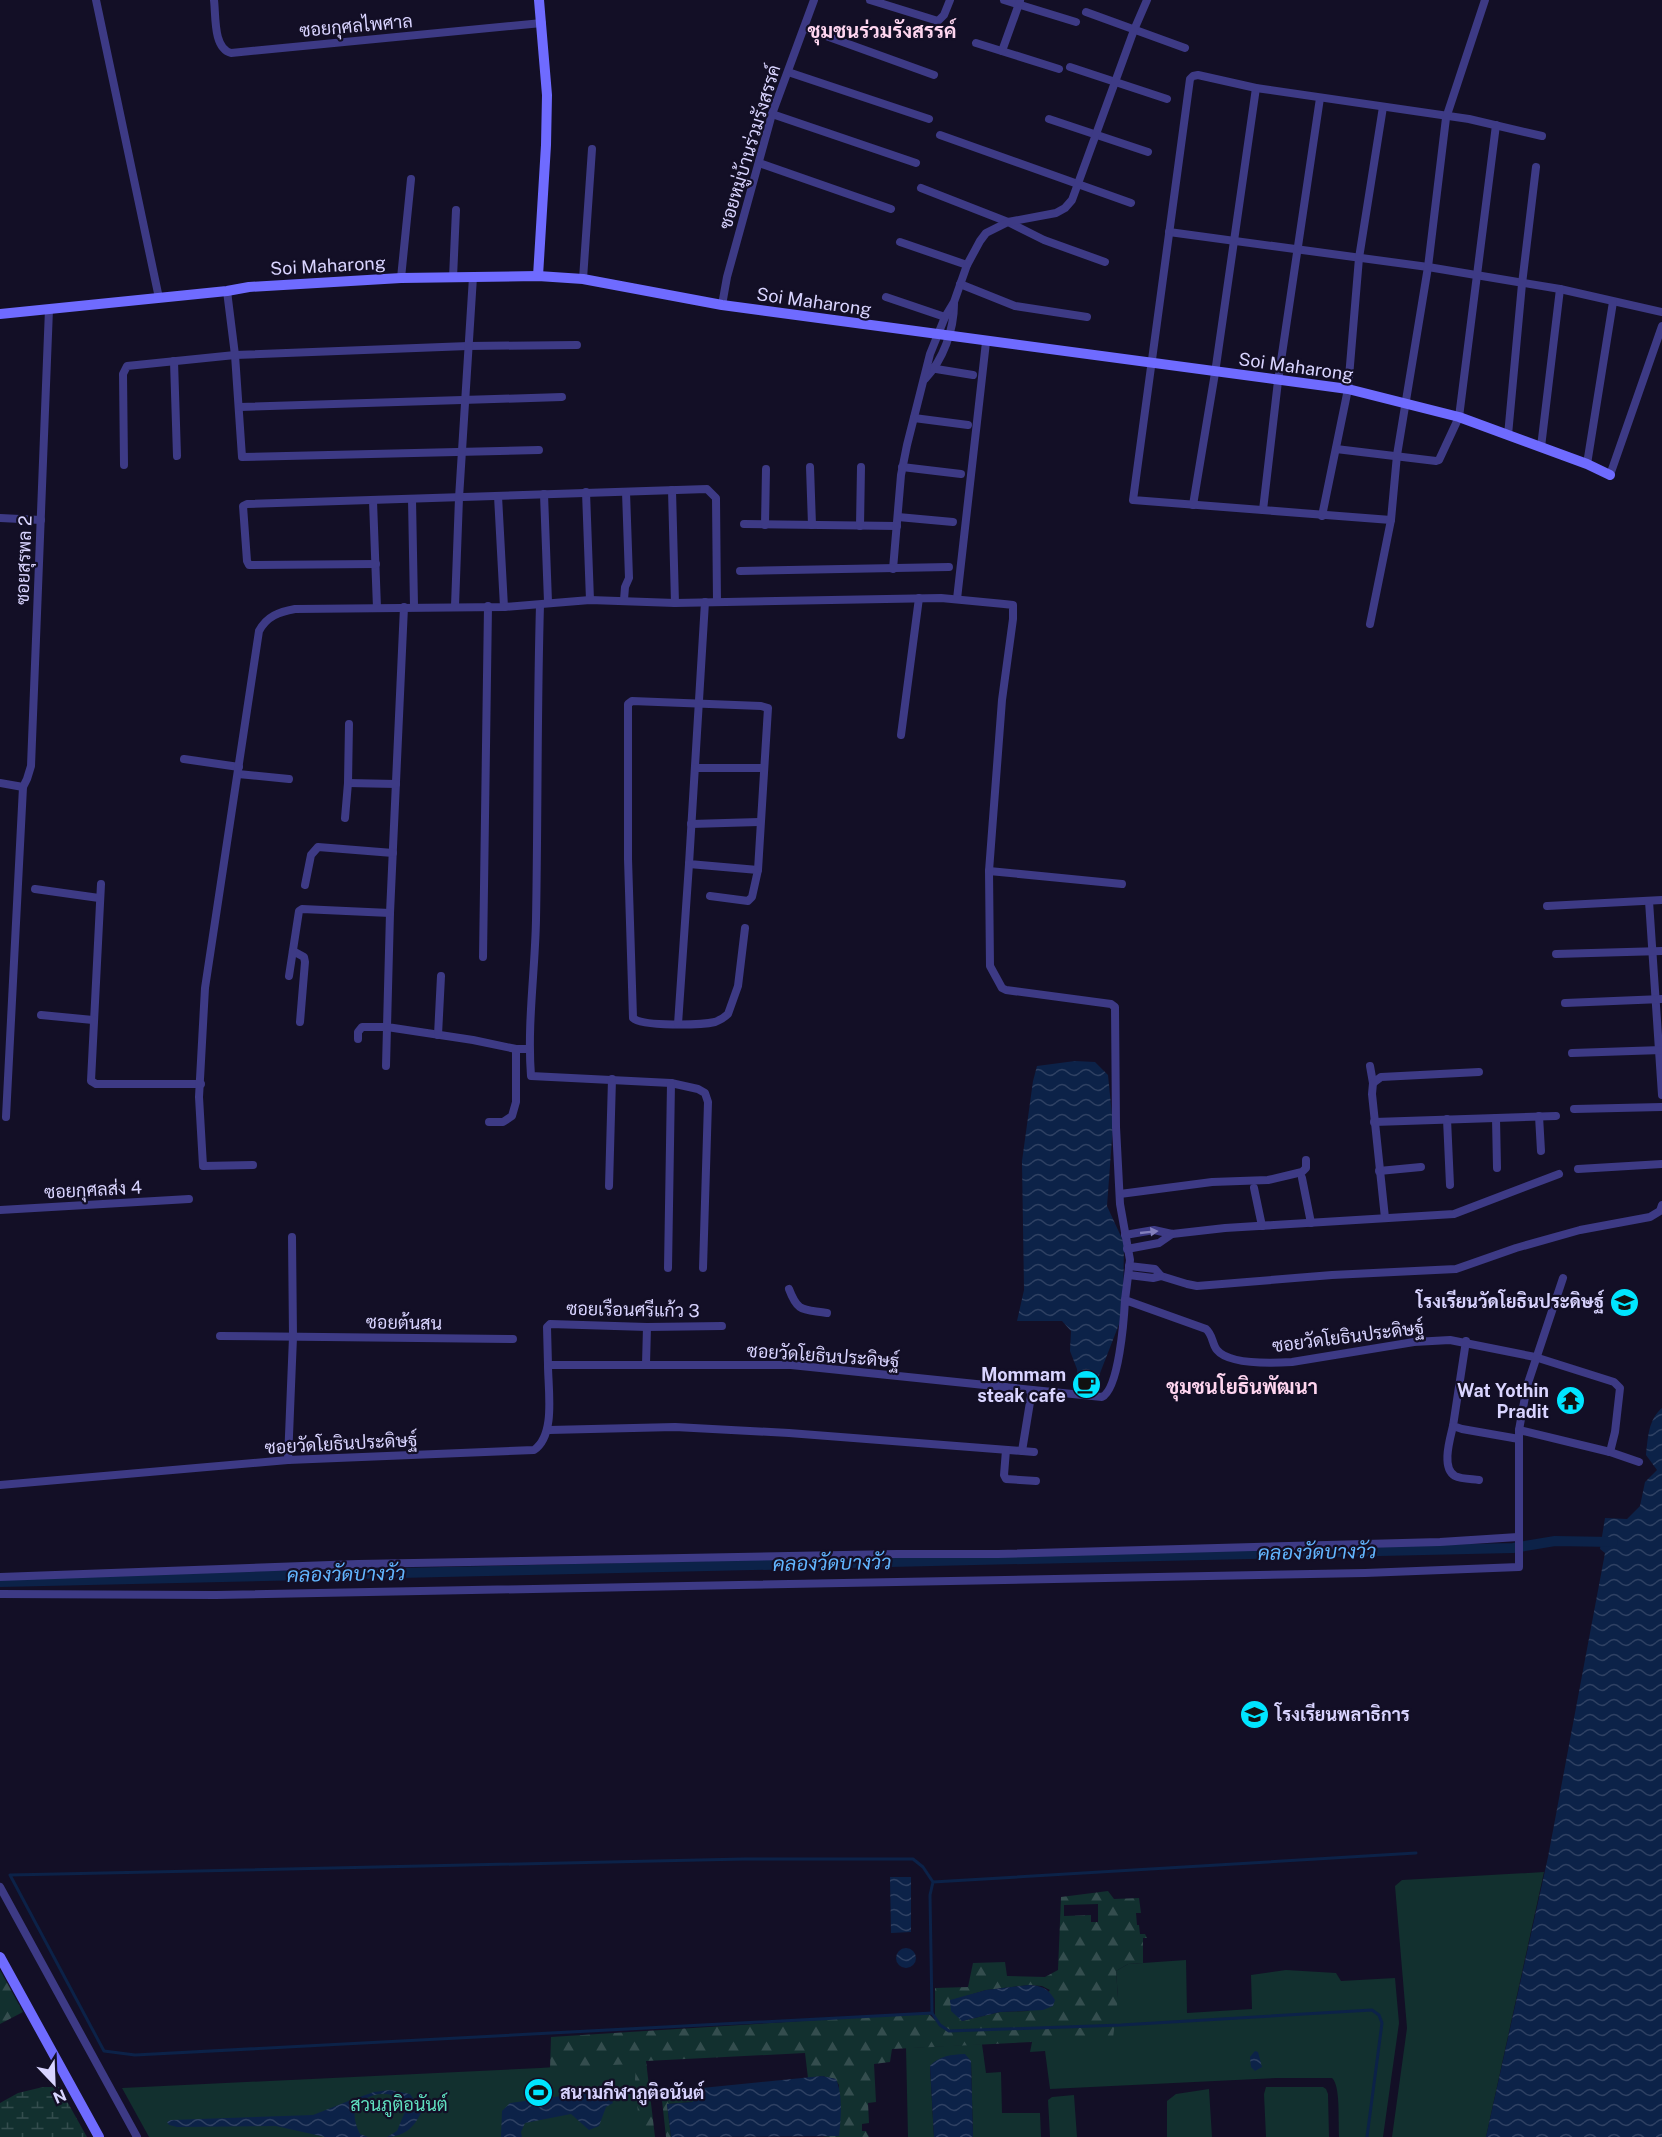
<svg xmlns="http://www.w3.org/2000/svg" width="1662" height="2137" font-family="'Public Sans',Sarabun,sans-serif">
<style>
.green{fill:#12302f}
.forest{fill:url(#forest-firs);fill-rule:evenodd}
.wetland{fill:url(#wetland-marsh)}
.water{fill:url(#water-waves)}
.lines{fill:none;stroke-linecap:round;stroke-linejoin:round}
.stream{stroke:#0c2248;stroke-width:3}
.canal{stroke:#0c2248;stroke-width:10}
.street{stroke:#3d3a85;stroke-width:8}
.secondary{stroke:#6f6bff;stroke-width:10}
.oneway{fill:#837fbc}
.labels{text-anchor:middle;stroke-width:4.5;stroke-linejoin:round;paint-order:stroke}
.street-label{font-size:18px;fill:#d9d4ff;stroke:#130f26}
.poi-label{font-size:18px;font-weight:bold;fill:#d9d4ff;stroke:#130f26;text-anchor:end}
.park-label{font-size:18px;fill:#5fe0c0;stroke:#130f26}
.neighbourhood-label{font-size:20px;font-weight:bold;fill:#ffd6f0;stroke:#130f26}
.water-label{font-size:20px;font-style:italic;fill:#62b6ff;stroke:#130f26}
</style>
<defs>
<pattern id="forest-firs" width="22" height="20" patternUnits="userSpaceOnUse" patternTransform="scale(1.5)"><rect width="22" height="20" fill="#12302f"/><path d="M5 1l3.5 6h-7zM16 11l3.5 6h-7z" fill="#344d4e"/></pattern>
<pattern id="wetland-marsh" width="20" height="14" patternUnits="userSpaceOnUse" patternTransform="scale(1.5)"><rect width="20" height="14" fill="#12302f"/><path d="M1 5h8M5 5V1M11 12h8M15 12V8" fill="none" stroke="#344d4e"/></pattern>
<pattern id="water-waves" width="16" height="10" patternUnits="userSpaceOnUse" patternTransform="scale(1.5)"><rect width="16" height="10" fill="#0c2248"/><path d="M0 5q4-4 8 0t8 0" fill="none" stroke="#2f4163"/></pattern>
</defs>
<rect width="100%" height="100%" fill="#130f26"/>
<g class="green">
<path d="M1544,1872L1486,2137H1392L1407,2028L1395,1886L1402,1880Z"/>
<path d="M1186,1960L1187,2013L1252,2009L1251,1975L1286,1970L1336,1973L1341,1981L1395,1978L1399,2023L1383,2137H1339C1338,2123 1341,2086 1332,2078H1277L1050,2089L1045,2051L1030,2052L1032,2042L1118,1998L1116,1971L1128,1964Z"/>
<path d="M982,2044L986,2073L1001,2072L1002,2113H1040L1041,2137H973L971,2061L930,2066L934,2137H908L906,2048Z"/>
<path d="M646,2061L651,2137H149L122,2088L540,2068Z"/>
<path d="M1266,2087H1323L1326,2089L1328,2094L1329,2137H1266L1264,2094Z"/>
<path d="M1209,2089L1212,2137H1167V2101L1176,2094Z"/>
<path d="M1074,2095L1077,2137H1050L1048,2100L1052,2097Z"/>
</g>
<g class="forest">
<path d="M1108,1891L1114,1899L1139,1898L1141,1913H1136L1137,1925H1139L1140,1934H1145L1147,1938H1143V1963L1128,1964L1116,1971L1118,1998L1113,2038L892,2049L890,2062L874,2064L876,2102L868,2103L869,2123L862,2124V2131H866L869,2137H822L839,2135V2085L835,2079L822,2076L808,2078L805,2053L646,2061L655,2137H640L635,2079L636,2067L633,2064L550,2068L551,2037L928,2013L935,2020V1988L968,1987L973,1963L1005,1962L1007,1976L1045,1977L1058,1970L1061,1897ZM1098,1904V1922H1091V1915L1064,1916V1905ZM1029,1985L1042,1986L1050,1990L1028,2011L1000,2012L962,2021L950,2001L986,1990Z"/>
<path d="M0,1970L23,2012L0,2024Z"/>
<path d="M692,2089L694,2102L667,2104L671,2137H666L661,2091Z"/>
</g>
<path class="wetland" d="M43,2087H59L87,2137H0V2103L18,2093Z"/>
<g class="water">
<path d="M1075,1061L1095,1062L1108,1075L1113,1125L1107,1206L1124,1243L1123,1314L1095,1386L1078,1380L1077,1369L1070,1351L1071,1331L1062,1321H1017L1024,1290L1022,1161L1033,1081L1037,1066Z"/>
<path d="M1662,1408V2137H1486L1548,1857L1605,1553L1600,1549L1605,1518L1627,1519L1640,1506L1645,1482L1657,1470L1646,1455C1648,1438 1648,1420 1662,1408Z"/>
<path d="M890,1877H911V1932L891,1933Z"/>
<circle cx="906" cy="1958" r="10"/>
<path d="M1029,1985C1042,1986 1048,1988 1055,2000L1053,2006L1043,2010L1000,2012L962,2021L951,2011L950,2000L986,1990Z"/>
<path d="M1255,2051L1258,2052L1262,2067L1255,2071L1251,2067L1250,2057Z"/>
<path d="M965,2054L971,2061L973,2137H934L930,2066C940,2055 951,2055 965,2054Z"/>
<path d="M822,2076L836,2079C843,2095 841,2118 839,2136L671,2137L667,2104L693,2102L692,2089Z"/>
<path d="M390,2090L410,2094L417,2104L421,2113C414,2128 403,2137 387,2137L397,2131L406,2109C393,2087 374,2092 356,2105C353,2116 355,2124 360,2134L368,2137H325L276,2126L177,2127L169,2125L167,2122L171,2120L313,2115L351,2100L374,2092Z"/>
<path d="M609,2093L613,2103L606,2107L599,2126L589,2130L571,2114L525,2123L521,2132L522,2137H501L502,2111L510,2103L576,2094Z"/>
</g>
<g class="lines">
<g class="stream">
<path d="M932,2013L930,1895L933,1882"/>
<path d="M1367,2137L1382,2023L1379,2015L1372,2010L1121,2025L949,2031L940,2025L932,2013L135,2055L104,2051L10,1875L744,1859H913L923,1867L933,1882L1416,1853"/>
</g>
<path class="canal" d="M0,1582L1513,1548L1555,1541L1613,1542"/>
<g class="street">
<path d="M96,0L159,298"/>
<path d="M214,0C216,16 213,48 231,53L542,23"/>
<path d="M870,0L938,21L944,15L950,0"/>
<path d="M1004,0L1076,22"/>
<path d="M1086,12L1185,48"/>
<path d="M804,28L934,75"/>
<path d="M976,43L1059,69"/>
<path d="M1002,51L1020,1"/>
<path d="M1070,67L1167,99"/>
<path d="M788,72L929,119"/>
<path d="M772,114L916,163"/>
<path d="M1049,119L1148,152"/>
<path d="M940,135L1131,203"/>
<path d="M759,163L891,209"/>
<path d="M921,188L1008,222L1044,240L1105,262"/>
<path d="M1169,232L1428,267L1560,289L1662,312"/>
<path d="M900,242L967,265"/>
<path d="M401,278L411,179"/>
<path d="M453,278L456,210"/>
<path d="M583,279L592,149"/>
<path d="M960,284L1015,306L1087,317"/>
<path d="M227,291L235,355L242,457L539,450"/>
<path d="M886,297L945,317"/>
<path d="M722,305L727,277L772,114L814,0"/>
<path d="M174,361L177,456"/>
<path d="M930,368L973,375"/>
<path d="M925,379C943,360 954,330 954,304"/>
<path d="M240,407L562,397"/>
<path d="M914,418L968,425"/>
<path d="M1508,435L1522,284L1536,167"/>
<path d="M1541,447L1560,289"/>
<path d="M1336,449L1436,461L1439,460L1459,417L1496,125"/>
<path d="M1587,464L1613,302"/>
<path d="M124,465L123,374L127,366L235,355L468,346L577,345"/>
<path d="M810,467L812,525"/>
<path d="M902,467L961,474"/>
<path d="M1610,475L1662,326"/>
<path d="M672,490L675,603"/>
<path d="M586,492L590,600"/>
<path d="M544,494L548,602"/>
<path d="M498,496L504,607"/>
<path d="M412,499L414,606"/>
<path d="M373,501L377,608"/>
<path d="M1193,505L1215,373L1256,88"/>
<path d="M1263,510L1278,381L1320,98"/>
<path d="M1322,516L1348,389L1359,258L1383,107"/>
<path d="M898,517L953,522"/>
<path d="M0,518L41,520"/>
<path d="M1391,520L1133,500L1190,79L1193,76L1198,75L1256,88L1469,119L1542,136"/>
<path d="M744,524L897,526"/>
<path d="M765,525L766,469"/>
<path d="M860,526L861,467"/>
<path d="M376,564L249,565L247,561L243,506L247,504L707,489L716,498L717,602"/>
<path d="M893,569L901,475L907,445L930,354L945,317L954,302L967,265L980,241L986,233L1008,222L1056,213L1065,208L1072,200L1134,30L1147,0"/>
<path d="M740,571L949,567"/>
<path d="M957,599L986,342"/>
<path d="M624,600L625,587L629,578L626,492"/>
<path d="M705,602L689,864L758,870"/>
<path d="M540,605C537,710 538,815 536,920C535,972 527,1024 531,1076L671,1083L698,1089L705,1093L708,1102L703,1268"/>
<path d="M455,606L459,498L473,277"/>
<path d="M404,607L390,913L387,1027L473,1040L516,1049H529"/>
<path d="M1370,624L1391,520L1397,455L1428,267L1446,118L1485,0"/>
<path d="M901,735L919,598"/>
<path d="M184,759L239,767"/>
<path d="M695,768H763"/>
<path d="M238,774L289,779"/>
<path d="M0,783L23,787L27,779L31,766L49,309"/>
<path d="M348,783L396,784"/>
<path d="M345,818L348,783L349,724"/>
<path d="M691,824L759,822"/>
<path d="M989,871L1122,884"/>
<path d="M101,884L91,1081L96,1084H201"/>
<path d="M305,885L311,855L318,847L393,853"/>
<path d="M35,889L99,898"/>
<path d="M710,896L748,901L752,897L758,870L768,708L761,706L632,701L628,704V859L633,1018C642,1027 702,1025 715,1022C720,1020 724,1018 728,1014L738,986L745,928"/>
<path d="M1649,901L1662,1095"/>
<path d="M1547,906L1662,900"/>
<path d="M293,951L304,957L305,962L300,1022"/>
<path d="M1556,954L1662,951"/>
<path d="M483,957L488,606"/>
<path d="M289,976L299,911L302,909L390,913"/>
<path d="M1565,1003L1662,999"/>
<path d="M41,1015L93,1020"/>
<path d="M678,1024L689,864"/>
<path d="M438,1035L441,976"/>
<path d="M358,1039V1032L362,1027H387L386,1066"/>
<path d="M1572,1053L1662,1050"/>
<path d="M1370,1066L1373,1083"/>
<path d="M1574,1109L1662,1107"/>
<path d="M1539,1116L1541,1151"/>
<path d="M6,1117L23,787"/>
<path d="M1496,1118L1497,1168"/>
<path d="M1447,1119L1450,1185"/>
<path d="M489,1122H503L512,1116L516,1102V1049"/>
<path d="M1374,1122L1556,1116"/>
<path d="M253,1165L203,1166L199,1097L205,988L259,631C267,616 279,612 295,609L504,607L590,600L675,603L941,598L1004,604L1013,605V619L1002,700L989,871L990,966L1002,988L1006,990L1111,1004L1115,1007L1116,1127L1120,1204L1130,1260L1125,1300"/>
<path d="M1578,1169L1662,1164"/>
<path d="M1379,1171L1421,1167"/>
<path d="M1302,1178L1311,1223"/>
<path d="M609,1186L612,1079"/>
<path d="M1254,1188L1262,1226"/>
<path d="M1120,1194L1212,1182L1268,1180L1302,1172L1306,1168V1160"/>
<path d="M0,1210L189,1199"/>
<path d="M1385,1218L1372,1094L1373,1083L1381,1077L1479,1072"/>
<path d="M1125,1235L1154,1230L1172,1234L1225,1228L1454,1214L1559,1174"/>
<path d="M1127,1249L1159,1243L1172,1234"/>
<path d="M1129,1266L1155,1269L1161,1276L1187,1284L1197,1286L1332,1275L1456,1269L1516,1248L1580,1230L1650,1217L1660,1211L1662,1205"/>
<path d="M668,1268L671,1083"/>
<path d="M1129,1275L1153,1278L1161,1276"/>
<path d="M789,1289C798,1313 803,1309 827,1313"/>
<path d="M220,1336L513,1339"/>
<path d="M1466,1341L1453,1426L1462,1429L1519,1439"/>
<path d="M646,1364L647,1327"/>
<path d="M548,1365L547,1327L550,1324L647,1327L722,1326"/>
<path d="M1453,1426C1450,1439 1441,1468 1455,1476C1461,1479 1472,1479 1479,1480"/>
<path d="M549,1430L675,1427L789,1433L1034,1452"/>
<path d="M1519,1430L1610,1452L1639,1462"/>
<path d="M1006,1450L1004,1475L1006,1479L1036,1481"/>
<path d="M1022,1451L1032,1390"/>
<path d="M288,1460L293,1337L292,1237"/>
<path d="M0,1485L288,1460L534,1450C556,1435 548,1390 548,1365H791L1102,1397C1119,1389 1124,1319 1125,1300L1206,1329C1213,1335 1212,1344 1217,1350C1229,1365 1275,1363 1292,1362L1414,1342L1450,1340L1535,1357L1614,1382L1620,1388L1615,1432L1610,1452"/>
<path d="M0,1577L358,1564L896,1554H998L1440,1542L1518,1537"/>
<path d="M0,1594L216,1595L1365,1573L1519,1567V1430L1527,1386L1563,1278"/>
<path d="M0,1887L137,2137"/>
</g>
<g class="secondary">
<path d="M538,276L546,145L547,95L539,0"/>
<path d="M0,314L227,291L249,287L401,278L538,276L583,279L722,305L1348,389L1459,417L1587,464L1610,475"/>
<path d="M0,1957L99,2137"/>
</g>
</g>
<defs><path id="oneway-solid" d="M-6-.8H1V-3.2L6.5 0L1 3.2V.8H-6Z" transform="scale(1.5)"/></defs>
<use class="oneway" href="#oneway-solid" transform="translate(1149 1232) rotate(-6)"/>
<defs>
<symbol id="school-disc" viewBox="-11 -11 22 22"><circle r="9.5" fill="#00e5ff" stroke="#130f26"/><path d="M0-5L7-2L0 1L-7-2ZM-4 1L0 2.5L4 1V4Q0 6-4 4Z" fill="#111"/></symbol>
<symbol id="cafe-disc" viewBox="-11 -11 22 22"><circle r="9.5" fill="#00e5ff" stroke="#130f26"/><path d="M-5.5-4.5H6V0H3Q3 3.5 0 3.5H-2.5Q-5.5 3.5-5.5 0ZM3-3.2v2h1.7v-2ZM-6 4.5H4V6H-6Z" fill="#111"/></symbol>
<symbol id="temple-disc" viewBox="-11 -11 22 22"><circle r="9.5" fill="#00e5ff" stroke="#130f26"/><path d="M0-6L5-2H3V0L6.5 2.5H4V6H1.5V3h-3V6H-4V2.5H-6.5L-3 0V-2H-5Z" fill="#111"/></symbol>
<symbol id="university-disc" viewBox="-11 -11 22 22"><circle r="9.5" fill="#00e5ff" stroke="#130f26"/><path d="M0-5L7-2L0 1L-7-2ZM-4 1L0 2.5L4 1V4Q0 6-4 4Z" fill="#111"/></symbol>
<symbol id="stadium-disc" viewBox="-11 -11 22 22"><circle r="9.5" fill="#00e5ff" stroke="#130f26"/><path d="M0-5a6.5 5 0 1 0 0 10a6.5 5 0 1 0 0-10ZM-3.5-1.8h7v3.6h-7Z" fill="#111"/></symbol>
</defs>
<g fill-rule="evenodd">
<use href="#school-disc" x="1608" y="1286" width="33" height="33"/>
<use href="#cafe-disc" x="1070" y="1368" width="33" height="33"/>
<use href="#temple-disc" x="1554" y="1384" width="33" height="33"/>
<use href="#university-disc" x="1238" y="1698" width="33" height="33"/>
<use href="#stadium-disc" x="522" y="2076" width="33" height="33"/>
</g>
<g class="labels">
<g class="street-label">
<text transform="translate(356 26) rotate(-5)" y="6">ซอยกุศลไพศาล</text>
<text transform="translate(750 147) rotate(-73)" y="6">ซอยหมู่บ้านร่วมรังสรรค์</text>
<text transform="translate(328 266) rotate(-3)" y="6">Soi Maharong</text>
<text transform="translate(814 302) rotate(8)" y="6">Soi Maharong</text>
<text transform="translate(1296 367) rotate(8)" y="6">Soi Maharong</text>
<text transform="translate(24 560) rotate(-88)" y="6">ซอยสุรพล 2</text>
<text transform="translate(93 1190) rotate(-3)" y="6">ซอยกุศลส่ง 4</text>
<text transform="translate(633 1310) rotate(1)" y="6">ซอยเรือนศรีแก้ว 3</text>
<text transform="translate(404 1323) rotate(1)" y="6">ซอยต้นสน</text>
<text transform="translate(1348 1337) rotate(-7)" y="6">ซอยวัดโยธินประดิษฐ์</text>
<text transform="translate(823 1356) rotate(4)" y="6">ซอยวัดโยธินประดิษฐ์</text>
<text transform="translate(341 1444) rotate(-3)" y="6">ซอยวัดโยธินประดิษฐ์</text>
</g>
<g class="poi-label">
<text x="1604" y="1308">โรงเรียนวัดโยธินประดิษฐ์</text>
<text x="1066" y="1381">Mommam<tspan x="1066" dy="21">steak cafe</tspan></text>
<text x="1549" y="1397">Wat Yothin<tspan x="1549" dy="21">Pradit</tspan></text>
<text x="1275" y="1721" text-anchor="start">โรงเรียนพลาธิการ</text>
<text x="560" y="2099" text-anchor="start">สนามกีฬาภูติอนันต์</text>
</g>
<g class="park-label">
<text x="399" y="2111">สวนภูติอนันต์</text>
</g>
<g class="neighbourhood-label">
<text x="882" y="38">ชุมชนร่วมรังสรรค์</text>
<text x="1242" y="1394">ชุมชนโยธินพัฒนา</text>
</g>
<g class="water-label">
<text transform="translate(1317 1552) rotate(-1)" y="7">คลองวัดบางวัว</text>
<text transform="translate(832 1563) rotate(-1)" y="7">คลองวัดบางวัว</text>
<text transform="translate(346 1574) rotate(-1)" y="7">คลองวัดบางวัว</text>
</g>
</g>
<g transform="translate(54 2083) rotate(157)" stroke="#130f26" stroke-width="4.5" paint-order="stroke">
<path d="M0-4.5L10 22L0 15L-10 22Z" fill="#d9d4ff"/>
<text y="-9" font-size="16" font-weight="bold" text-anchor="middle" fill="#d9d4ff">N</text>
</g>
</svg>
